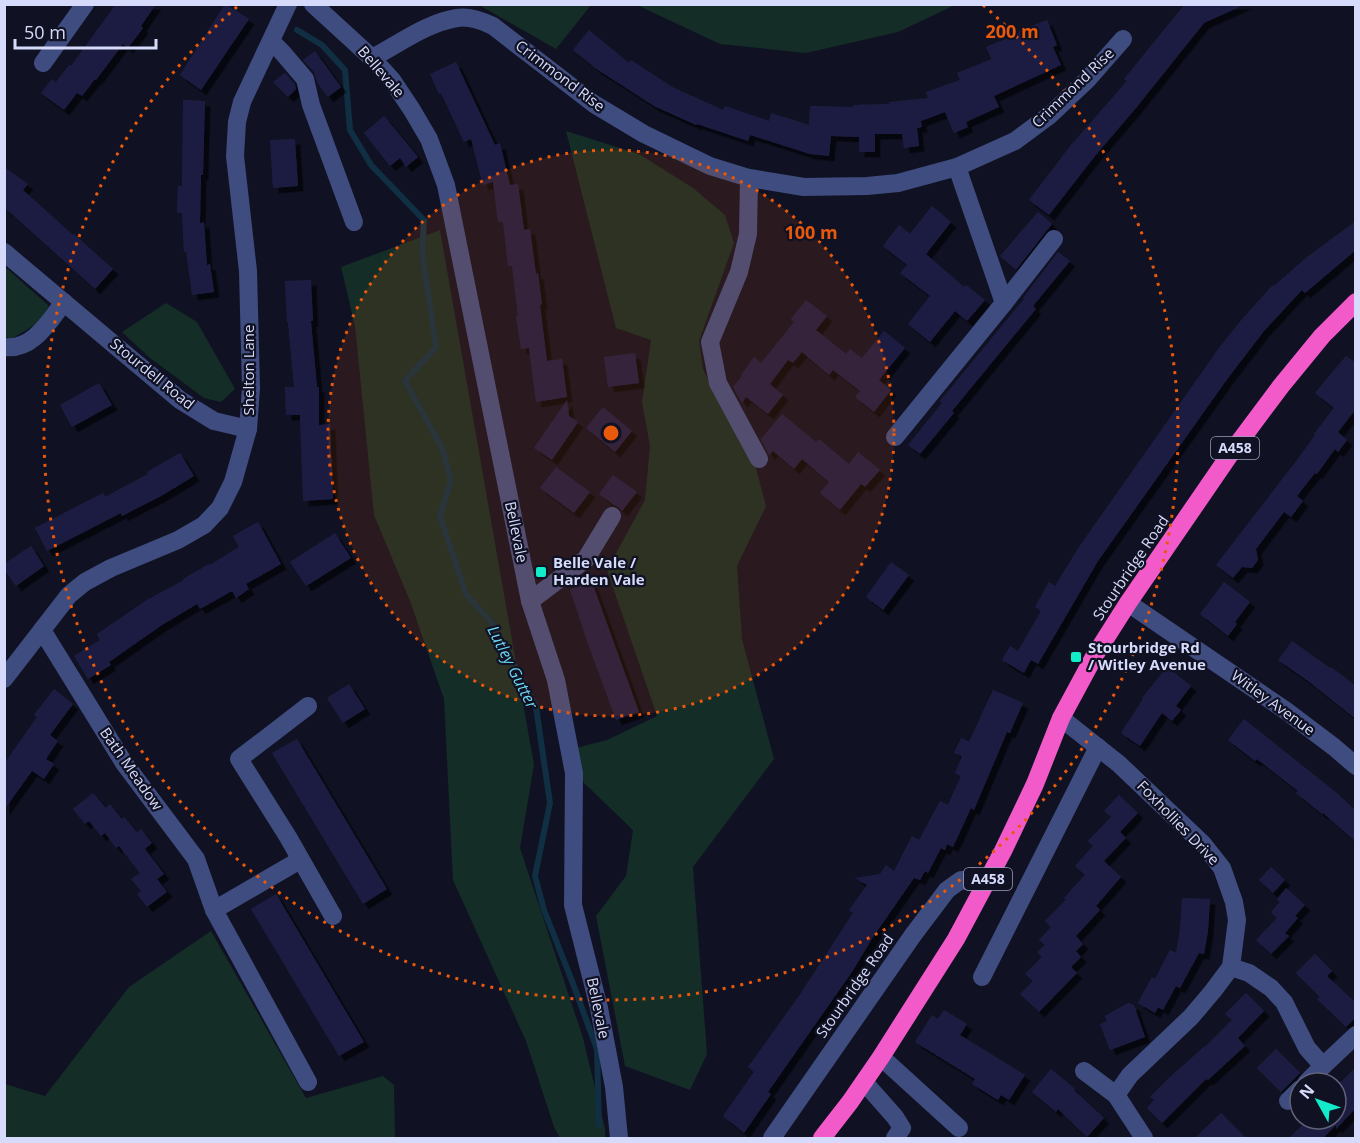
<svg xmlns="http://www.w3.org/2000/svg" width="1360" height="1143" font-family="'Open Sans',sans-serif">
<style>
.green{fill:#142d26}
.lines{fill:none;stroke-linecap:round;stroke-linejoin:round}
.stream{stroke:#102f43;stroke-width:6}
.building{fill:#1e1f43;filter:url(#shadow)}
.minor{stroke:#3f4c7f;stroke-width:18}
.highway{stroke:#f35ac9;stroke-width:18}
.ring{fill:none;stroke:#e8590c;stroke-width:3;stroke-dasharray:3 6}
.poi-dot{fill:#12eccb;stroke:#101223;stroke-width:2}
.labels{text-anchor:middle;stroke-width:4.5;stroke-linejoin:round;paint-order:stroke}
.shield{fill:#101223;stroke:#9b9fbb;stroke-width:1.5}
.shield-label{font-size:14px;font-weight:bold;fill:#d6dbfc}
.street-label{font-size:15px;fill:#d6dbfc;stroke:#101223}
.poi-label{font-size:15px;font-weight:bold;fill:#d6dbfc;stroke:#101223;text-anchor:start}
.water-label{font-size:16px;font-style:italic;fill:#6cd7f4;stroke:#101223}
.centre{fill:#e8590c;stroke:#101223;stroke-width:3}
.ring-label{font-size:18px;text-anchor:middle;font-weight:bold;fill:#e8590c;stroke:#101223;stroke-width:4.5;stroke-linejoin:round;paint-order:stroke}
</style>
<defs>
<filter id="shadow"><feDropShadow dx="5.5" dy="5.5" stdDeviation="0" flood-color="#0009"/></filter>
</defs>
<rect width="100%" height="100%" fill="#101223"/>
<g class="green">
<path d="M479,5H591L556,49Z"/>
<path d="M637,5H955L898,32L806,53L720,44Z"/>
<path d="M566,131L639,154L693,188L725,215L734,243L699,341L703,369L713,391L756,468L766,506L737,566L742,639L774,759L693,867L707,1054L690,1090L625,1066L596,916L626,876L633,830L584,783L572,749L607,740L657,716L607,570L645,500L650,446L642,402L651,340L616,328Z"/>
<path d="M440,230L534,765L520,848L583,1038L605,1129V1138H560L554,1127L526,1041L453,880L444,699L410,601L374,515L355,326L341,267Z"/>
<path d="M4,266L49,306L38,323L11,339L5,337Z"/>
<path d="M166,303L197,322L235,389L221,402L204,398L150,358L122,332Z"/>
<path d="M211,931L306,1098L383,1076L394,1085L395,1138H5V1084L45,1096L129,987Z"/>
</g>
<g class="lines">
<path class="stream" d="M297,30L322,45L345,70L350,130L371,165L424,220L422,252L436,347L405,381L442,448L451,480L440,516L466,594L492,623L536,707L550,803L535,876L544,910L572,981L597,1049L599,1125"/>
</g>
<g class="building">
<path d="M116,4H156L141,26L143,28L128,48L123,44L96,80L95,79L82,96L77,93L64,110L41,93L52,79L56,82L69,65L71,66Z"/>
<path d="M225,4L249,19L201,90L180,75Z"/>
<path d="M1185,4H1246L1204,23L1136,108L1095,156L1049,215L1029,200L1071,145L1127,81L1124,79Z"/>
<path d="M1047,20L1057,45L1053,47L1061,65L994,96L999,107L966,122L968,127L954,133L945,112L921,121L922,127L917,128L919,146L904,148L902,134H875V152H859V137L831,136L829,156L810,154L750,135L748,141L697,124L696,125L654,106L595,68L573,50L589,30L629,63L631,60L672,87L723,110L725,106L769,121L771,113L809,125L810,106L853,107V105L889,104V102L928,98L926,92L960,80L957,73L992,59L986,47L1019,33V31Z"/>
<path d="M315,51L341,87L328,97L318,84L314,72L303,60Z"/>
<path d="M456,62L495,145L500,143L510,185L518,184L524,230L530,229L536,274L538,273L542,304L540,305L547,361L562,359L567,397L536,402L529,348L521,349L516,316H518L512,266H508L503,222H498L493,182L483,185L471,139L464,142L441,93L439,94L430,74Z"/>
<path d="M285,73L295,84L296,89L288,97L273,82Z"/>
<path d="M183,100L205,101L203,175H201L200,223L204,222L207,265L210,264L214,292L192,295L186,251L184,252L182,213H177L178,186H182Z"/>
<path d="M384,116L418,157L406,167L400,158L390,166L364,133Z"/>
<path d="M295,139L298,186L273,188L270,140Z"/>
<path d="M4,167L28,184L23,190L73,235L74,234L113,269L95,289L4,207Z"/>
<path d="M932,206L951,222L926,254L964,287L966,285L985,300L967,321L955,311L930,342L908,324L930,296L900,273L907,265L883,246L899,225L910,234Z"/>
<path d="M1038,212L1052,224L1016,270L1000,256Z"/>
<path d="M1356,221V250L1305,293L1302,290L1264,331L1228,378L1098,561L1038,664L1031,660L1024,673L1002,660L1010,646L1018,651L1041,611L1035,607L1049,582L1055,586L1079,547L1219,348L1243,318L1273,285L1274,286L1307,257Z"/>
<path d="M1058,252L1070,261L1033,306L1036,309L952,411L954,413L920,454L908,445L942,403L940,401L1024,299L1023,298Z"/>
<path d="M311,280L313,321H311L317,387H319V425L330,424L333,499L303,501L300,415H286L285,387H294L288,322H287L285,281Z"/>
<path d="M806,300L827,316L816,330L846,354L850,349L862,358L884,331L905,348L879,380L891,390L874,412L855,397L860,391L833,370L829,375L802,352L793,363L788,360L770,384L783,395L768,414L746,397L742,403L733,387L742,376L741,375L754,357L761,363L794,322L791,319Z"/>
<path d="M635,353L639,383L608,387L604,357Z"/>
<path d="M1346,356L1356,363V409L1338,432L1347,440L1338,452L1335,449L1317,474L1315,473L1297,496L1303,501L1291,517L1284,512L1256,549L1258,560L1252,568L1242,567L1233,578L1216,565L1297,460L1315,435L1314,434L1334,408L1315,393Z"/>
<path d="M99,383L112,405L72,427L60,405Z"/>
<path d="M567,400L569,416L578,422L552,460L534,448Z"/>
<path d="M603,407L632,431L615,452L586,428Z"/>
<path d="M782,414L816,442L819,439L849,464L858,452L880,470L865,487L861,484L840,510L820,493L829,482L802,459L794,469L773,451L769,455L761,439Z"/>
<path d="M180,453L194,476L161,496L122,516L121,513L47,551L35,528L103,493L105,497L148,474L147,472Z"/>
<path d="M556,467L590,492L574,513L540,488Z"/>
<path d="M613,475L637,492L622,511L618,507L614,505L599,494Z"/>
<path d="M258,522L281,564L246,584L249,589L236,598L232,591L200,609L197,604L162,625L109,662L111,665L88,679L74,656L100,640L97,634L147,600L184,580L183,579L209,564L210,565L239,547L233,536Z"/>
<path d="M335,533L351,558L306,586L290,562Z"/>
<path d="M31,546L44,566L16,586L4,569V564Z"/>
<path d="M891,562L909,575L883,610L866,597Z"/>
<path d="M592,582L639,712L616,720L587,641L570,589Z"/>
<path d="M1224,582L1250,602L1235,622L1237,624L1228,636L1200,614Z"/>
<path d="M1292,641L1330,668L1331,667L1356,686V719L1308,681L1278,660Z"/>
<path d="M1167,667L1191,686L1176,706L1181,710L1172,721L1162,713L1140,746L1121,733L1143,699L1142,698Z"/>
<path d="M349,684L365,709L343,723L327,698Z"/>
<path d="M54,689L73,704L50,735L58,741L46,759L54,764L44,779L32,771L4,810V764L37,717L34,715Z"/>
<path d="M993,690L1023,703L1010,733L1007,732L974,810L971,808L953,847L947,844L945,850L941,848L928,873L925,871L920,880L914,878L873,937L852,972L768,1092L771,1094L744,1133L723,1116L754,1072L748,1067L799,996L853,913L849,910L867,885L855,878L880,874L886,865L894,871L912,836L919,840L940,801L948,805L961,776L955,773L962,756L954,753L961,738L969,742Z"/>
<path d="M1244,719L1338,794L1356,811V842L1323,813L1322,814L1296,793L1298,791L1257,759L1255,761L1228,740Z"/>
<path d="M297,739L387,889L363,904L272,753Z"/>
<path d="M93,793L106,808L110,804L122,819L124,817L137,832L141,829L152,843L145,849L164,874L157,879L167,892L147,907L137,894L141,891L131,879L140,873L119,846L116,848L105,833L101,836L89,821L85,824L73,809Z"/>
<path d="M1119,795L1138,813L1120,832L1126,838L1104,861L1121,877L1096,906L1100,910L1076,936L1083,944L1076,951L1081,957L1071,967L1077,973L1039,1012L1020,994L1033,981L1025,974L1042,957L1037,952L1045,945L1039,940L1051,927L1045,921L1066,900L1064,898L1085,875L1075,866L1093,846L1088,841L1111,817L1104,811Z"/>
<path d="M1271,867L1285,880L1273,893L1259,880Z"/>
<path d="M1286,888L1305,905L1295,916L1298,918L1285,933L1289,936L1271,954L1256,940L1277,918L1271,912L1280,902L1277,899Z"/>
<path d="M276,894L364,1042L339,1056L251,909Z"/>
<path d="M1182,898L1210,899L1208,931L1204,954L1199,953L1180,988L1176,986L1163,1010L1158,1007L1155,1013L1138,1003L1152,977L1155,979L1170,950L1176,953L1180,929Z"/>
<path d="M1315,954L1332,971L1327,976L1356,1003V1017L1346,1027L1317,999L1320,997L1296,973Z"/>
<path d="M1246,993L1264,1011L1238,1038L1245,1046L1208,1080L1206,1079L1162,1123L1147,1108L1154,1100L1150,1097L1170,1077L1205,1046H1206L1232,1020L1225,1014Z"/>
<path d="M1128,1003L1134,1005L1145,1037L1110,1050L1100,1024L1107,1021L1105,1016Z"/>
<path d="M944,1010L967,1024L960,1035L1025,1075L1009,1100L1001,1095L998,1100L972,1084L975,1079L915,1042L932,1015L938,1019Z"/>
<path d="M1276,1049L1300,1073L1281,1092L1257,1068Z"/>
<path d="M1356,1067V1108L1336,1129V1125L1323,1138H1289L1309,1119H1336V1087Z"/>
<path d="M1051,1069L1075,1089L1074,1090L1104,1118L1087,1137L1058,1109L1056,1112L1032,1092Z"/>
<path d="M1221,1113L1246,1138H1195Z"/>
</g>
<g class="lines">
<g class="minor">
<path d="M313,4L372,58L392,80L412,110L429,139L446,185L530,601L556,680L574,773L573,905L599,1008L614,1087L619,1138"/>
<path d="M271,41L282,52L305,79L311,105L354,222"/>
<path d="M372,58C399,44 426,23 457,18C470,16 482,21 493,26L594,104L644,134L710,166L749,178L804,187L867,186L898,183L957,167L1015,141L1050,115L1087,80L1123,39"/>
<path d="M43,63L85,4"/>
<path d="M957,167L1004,303"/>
<path d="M749,178L748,234L739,272L710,342L718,383L759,459"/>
<path d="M4,252L180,400L214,421L248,429"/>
<path d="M4,347C33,351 49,321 64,302"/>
<path d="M895,437L1004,303L1054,239"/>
<path d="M530,601L586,559L612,516"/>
<path d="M1128,603L1285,710L1334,747L1356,766"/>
<path d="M42,630L124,763L196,859L214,910L308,1082"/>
<path d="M4,679L69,595L85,582L111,568L178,540L204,525L220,508L233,482L248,429L251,388L248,271L235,156L237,122L242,102L288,4"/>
<path d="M308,706L239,759L288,837L333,916"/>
<path d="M1061,718L1119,764L1203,844L1222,868L1234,902L1237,920L1231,967L1213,991L1191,1017L1130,1075L1116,1095L1144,1138"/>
<path d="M214,910L300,860"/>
<path d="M1231,967L1249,973L1271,988L1284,1002L1307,1048L1323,1066L1306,1083"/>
<path d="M982,977L1098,747"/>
<path d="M881,1057L959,1128"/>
<path d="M1323,1066L1356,1035"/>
<path d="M1084,1071L1116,1095"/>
<path d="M864,1082L895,1117L902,1128L895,1138"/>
<path d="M1288,1101L1300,1089"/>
<path d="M772,1138L913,935L947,890L961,880L985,884"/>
</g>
<path class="highway" d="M822,1138L850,1102L881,1057L956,939L1003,851L1035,784L1061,718L1095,655L1128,603L1231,453L1281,386L1322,336L1356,302"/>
</g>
<circle cx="611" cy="433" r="283" fill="#e8590c" fill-opacity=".12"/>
<g class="ring">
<circle cx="611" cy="433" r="283"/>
<path d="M983 5A567 567 0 1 1 239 5"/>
</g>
<g class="poi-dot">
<rect x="535" y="566" width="12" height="12" rx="3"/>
<rect x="1070" y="651" width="12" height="12" rx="3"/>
</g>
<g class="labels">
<g class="shield">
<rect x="1211" y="437" width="48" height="22" rx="4.5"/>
<rect x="964" y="868" width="48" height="22" rx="4.5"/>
</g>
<g class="shield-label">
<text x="1235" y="453">A458</text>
<text x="988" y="884">A458</text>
</g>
<g class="street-label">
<text transform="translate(381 72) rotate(49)" y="5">Bellevale</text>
<text transform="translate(560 76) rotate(37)" y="5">Crimmond Rise</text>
<text transform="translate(1073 88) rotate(-44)" y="5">Crimmond Rise</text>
<text transform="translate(249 370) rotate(-90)" y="5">Shelton Lane</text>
<text transform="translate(152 374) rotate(39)" y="5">Stourdell Road</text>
<text transform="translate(516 532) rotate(78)" y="5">Bellevale</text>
<text transform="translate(1131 568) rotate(-56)" y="5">Stourbridge Road</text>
<text transform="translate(1273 703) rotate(36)" y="5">Witley Avenue</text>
<text transform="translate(131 769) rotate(55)" y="5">Bath Meadow</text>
<text transform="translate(1178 823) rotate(46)" y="5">Foxhollies Drive</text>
<text transform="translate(855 986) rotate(-55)" y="5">Stourbridge Road</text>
<text transform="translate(598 1008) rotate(78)" y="5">Bellevale</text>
</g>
<g class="poi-label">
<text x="553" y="568">Belle Vale /<tspan x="553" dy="17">Harden Vale</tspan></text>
<text x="1088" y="653">Stourbridge Rd<tspan x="1088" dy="17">/ Witley Avenue</tspan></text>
</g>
<g class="water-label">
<text transform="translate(513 667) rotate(63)" y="6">Lutley Gutter</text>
</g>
</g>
<circle cx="611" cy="433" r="9" class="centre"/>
<g class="ring-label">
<text x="1012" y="38">200 m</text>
<text x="811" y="239">100 m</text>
</g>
<rect width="1360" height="1143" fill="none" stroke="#d6dbfc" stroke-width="12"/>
<g transform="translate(1318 1101) rotate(310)"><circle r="28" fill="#101223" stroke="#5f627a" stroke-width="1.5"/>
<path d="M0-4.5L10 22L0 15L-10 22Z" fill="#12eccb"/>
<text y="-9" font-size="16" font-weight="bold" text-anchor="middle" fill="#d6dbfc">N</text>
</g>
<path d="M15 39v9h141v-9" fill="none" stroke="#d6dbfc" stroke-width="3"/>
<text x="24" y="39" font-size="18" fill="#d6dbfc" stroke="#101223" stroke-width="4.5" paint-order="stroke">50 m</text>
</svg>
